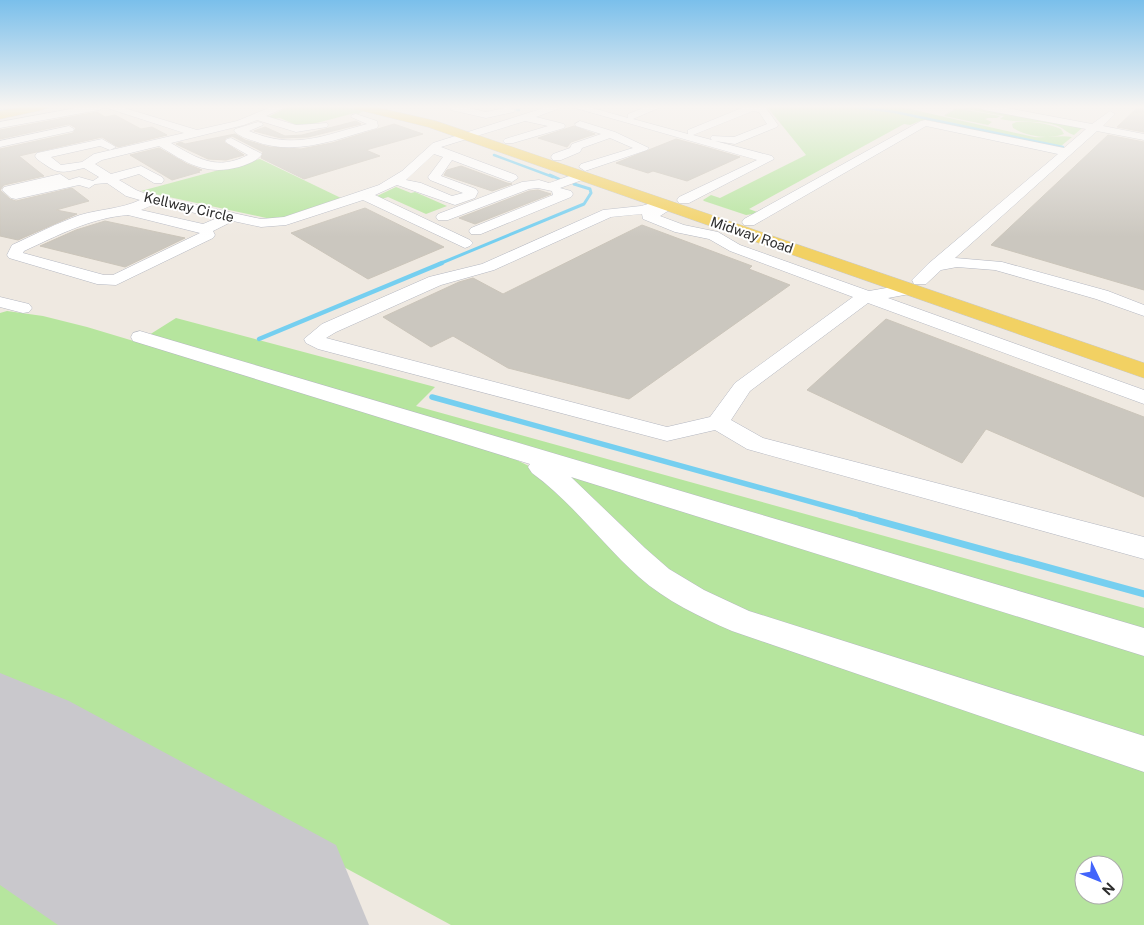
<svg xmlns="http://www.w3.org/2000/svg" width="1144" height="925" font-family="'Public Sans',sans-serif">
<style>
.green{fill:#b6e59e;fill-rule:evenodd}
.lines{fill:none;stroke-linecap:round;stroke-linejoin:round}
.stream-far4{stroke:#75cff0;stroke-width:2.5}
.stream-far3{stroke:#75cff0;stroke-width:3}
.stream-far2{stroke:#75cff0;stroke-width:4.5}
.stream-far1{stroke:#75cff0;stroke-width:5.5}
.stream{stroke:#75cff0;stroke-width:7}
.runway{fill:#c9c8cc;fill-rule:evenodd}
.building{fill:#cbc7bf;stroke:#cbc5ba}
.minor-casing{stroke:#b4b7c1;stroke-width:1}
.major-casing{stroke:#c9c9c9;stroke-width:1}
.path{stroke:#c9c9c9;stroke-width:1;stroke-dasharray:2 1;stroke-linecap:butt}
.minor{fill:#fff;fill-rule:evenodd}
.major{fill:#f2d163;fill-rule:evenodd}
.labels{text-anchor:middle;stroke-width:4;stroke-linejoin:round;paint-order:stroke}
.far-street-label{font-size:14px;fill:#2e2e2e;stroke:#fff}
</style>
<rect width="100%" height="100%" fill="#efe9e1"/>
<g class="green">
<path d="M288,107H347L365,110L358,114L355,113L301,127L280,118L274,119L268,117Z"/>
<path d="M763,107H901L1034,137C1047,138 1061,135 1072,137L1061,146L939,120L920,121L910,125L904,124L749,209L760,213L746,215L704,201L703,200L711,195L720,198L806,155L768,108Z"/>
<path d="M973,107L1080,127L1082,128L1074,135C1068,134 1063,127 1055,125C1036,120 1018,123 1000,119L1004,116L960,108Z"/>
<path d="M957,108L1000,116L997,118H988L985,119L992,122L988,125L944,116Z"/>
<path d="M1016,122C1031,121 1047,123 1061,129L1064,134C1049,140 1026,136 1013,128L1012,124Z"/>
<path d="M260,159L341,198L283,218L271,219L141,191Z"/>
<path d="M396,187L411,193L415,192L447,206L426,214L388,197L382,199L377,196Z"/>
<path d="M7,311L43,316L87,327L494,449L539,471L646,573L1144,762V925H451L0,681V313ZM1084,865H1114V895H1084Z"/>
<path d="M176,318L435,387L416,406L1144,608V632L149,335Z"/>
<path d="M560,471L1144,654V746L733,610L666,575Z"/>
<path d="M0,883L62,925H0Z"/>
</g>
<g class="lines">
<g class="stream-far4">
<path d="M858,107L895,112L1063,147"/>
<path d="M517,110H519"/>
<path d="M494,155L553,177"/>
</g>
<g class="stream-far3">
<path d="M550,175L559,179"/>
<path d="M439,264L584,204L591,193L590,189L574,184"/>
</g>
<path class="stream-far2" d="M259,339L442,263"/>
<path class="stream-far1" d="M432,397L866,517"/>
<path class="stream" d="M861,516L1144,594"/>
<path class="runway" d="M0,673L69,701L336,845L369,925H58L0,885Z"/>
</g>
<g class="building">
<path d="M1138,107H1144V132L1117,127Z"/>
<path d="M97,112L105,117L115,115L141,129L152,127L167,135L118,147L102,137L19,156L44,176L4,185L0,190L10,199L16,201L72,188L89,201L56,210L77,214L18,240L0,236V149L73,133L76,128L69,124L0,139V130Z"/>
<path d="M356,121L361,124L308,137L281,138L254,131L265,127L285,136L302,135Z"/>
<path d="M394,124L423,134L366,150L380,156L304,179L261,158L263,152L232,136L226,138L224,142L244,155L226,160L208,159L176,144L181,142L185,144L235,134L245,140L269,147L301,149L332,143Z"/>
<path d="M574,126L595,134L571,142L567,147L538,138Z"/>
<path d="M1108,135L1144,142V290L991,245Z"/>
<path d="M676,139L702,146L740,157L687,181L653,171L648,173L616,163Z"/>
<path d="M159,148L187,164L202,170L197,171L200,172L172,180L130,155Z"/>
<path d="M461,166L507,183L512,184L492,191L444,175L447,170Z"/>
<path d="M538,190L551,194L475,224L459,218L529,191Z"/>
<path d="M365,208L444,247L368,279L291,233Z"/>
<path d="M105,221L185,238L125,267L40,246L76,230Z"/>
<path d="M642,225L752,266L749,269L790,285L629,399L508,368L453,336L431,347L383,317L459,282L473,278L503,294Z"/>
<path d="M886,319L1144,417V497L986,429L962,463L807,390Z"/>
</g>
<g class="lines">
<defs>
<g id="minor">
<path d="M81,107H104L99,110L0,128V122Z"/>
<path d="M104,107H121L197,130L237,121L271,107H286L266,116L296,125L327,123L328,125L327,127L296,132L257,120L244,125L171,143C198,159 217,171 248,155L227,143L225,141L227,139L231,138L262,154C256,162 248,164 239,167C205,176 187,163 159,146L102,160L95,164L111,174L141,166L162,177L164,180L162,183H154L139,174L119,180L136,190L146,194L261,219L284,217L379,185L402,171L433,143L547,107H563L536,117L564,124L565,126L564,128L513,143H505L503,141L505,139L548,126L525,121L441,147L516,175L518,178L512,182L508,181L452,160L441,176L476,189L478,192L475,198L455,205L397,185L375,195L470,240L473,243L470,246L465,248L363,200L286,225L261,227L233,221L213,231L215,235L213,238L116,285L97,284L9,258L7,255L12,245C34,235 57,223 80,215C100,209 121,209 140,200L126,196L107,183L95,184L89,188L79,185L16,199L11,198L2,190L4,187L60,174L69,180L79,177L93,181L99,177L84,168C58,174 58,174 37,159L35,156L37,153L102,139L116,147L110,150L100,146L51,157L61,165L82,162L94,154L184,133ZM434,154L443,157L428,177L430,180L463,193L452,196L421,183L406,180ZM155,204L217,218L203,224L141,210ZM128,215L200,233L113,275H104L23,253L24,251C59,235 90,218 128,215Z"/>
<path d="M465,107L486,112L509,107L515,110L514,112L486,118L451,110L450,108Z"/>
<path d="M572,107H589L628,118V114L646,107H661L633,119L688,134V130L744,107L766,108L778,125L777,127L735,144L715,141L772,156L774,159L689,203H679L677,200L679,197L757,160ZM753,111L759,112L767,124L734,137L712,136L710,138L712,140L693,135Z"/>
<path d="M979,107H1002L1092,124L1110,111L1115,114L1103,126L1144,134V140L1097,131L955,258L1002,262L1108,291L1144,305V316L1096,299L995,270L957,267L941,270L926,284H914L912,280L928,264L1058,154L926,126L754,225H744L742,222L744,219L921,121L925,120L1064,148L1086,129L984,110Z"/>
<path d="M356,114L377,121L378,126L377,128C336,139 296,157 254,141C247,139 239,136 234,131L235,129L258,122L262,123L263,125L249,131C295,150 321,136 367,124L351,117L352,115Z"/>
<path d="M580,121L615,132L649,148L647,150L585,171L579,167L581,164L633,148L610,138L582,148L580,152L561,160H553L551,157L553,154L570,148L572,144L601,134L576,126L575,124Z"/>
<path d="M69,126L74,129L73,131L0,147V141Z"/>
<path d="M581,172L587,176L585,179L560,188L571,191L573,194L571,197L481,234H471L469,231L471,228L553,195L552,191L538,188L529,189L448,220H438L436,217L438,214L522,182L539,180L549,183Z"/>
<path d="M662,200L667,201L671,209L660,216L684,225L718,232L740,245L869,291L909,284L915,285L917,289L915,293L888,298L1144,390V404L868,303L750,391L731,420L763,438L1144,537V559L747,449L715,430L667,441L318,349L306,343L304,339L322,324L429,277L482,264L603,210L641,206ZM642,214L643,219L675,232L709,239L730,251L853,297L735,383L710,417L667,427L326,338L336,332L441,285L494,270L611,217Z"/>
<path d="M0,297L29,304L32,308L29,312L23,313L0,307Z"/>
<path d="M140,331L1144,628V656L571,477L645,548L669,569L704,590L749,611L1144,736V772L732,631C700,617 666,601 639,577C602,544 573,503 532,473L528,467L530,464L133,341L131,337L133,333Z"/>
</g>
<g id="major">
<path d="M22,107H48L42,110L0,119V111Z"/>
<path d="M353,107H375L436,121L1144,363V378L428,127L355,109Z"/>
</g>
</defs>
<use href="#minor" class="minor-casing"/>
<use href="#major" class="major-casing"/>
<g class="path">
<path d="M902,107L920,112"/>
<path d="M954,107L971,111"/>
<path d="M945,115L957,108"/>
</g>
<use href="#minor" class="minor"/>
<use href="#major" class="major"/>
</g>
<linearGradient id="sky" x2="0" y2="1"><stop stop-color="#7abfeb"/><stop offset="0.45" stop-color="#f8f5f2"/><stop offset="1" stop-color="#f8f5f2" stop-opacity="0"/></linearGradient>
<rect width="1144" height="237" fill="url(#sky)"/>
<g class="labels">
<g class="far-street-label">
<text transform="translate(189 207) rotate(13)" y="5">Kellway Circle</text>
<text transform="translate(752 235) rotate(19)" y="5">Midway Road</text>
</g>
</g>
<g transform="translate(1099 880) rotate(133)"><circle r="24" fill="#ffffff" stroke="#ababab"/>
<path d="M0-4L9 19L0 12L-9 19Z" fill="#4264fb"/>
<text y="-8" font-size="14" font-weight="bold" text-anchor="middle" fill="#2e2e2e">N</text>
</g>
</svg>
